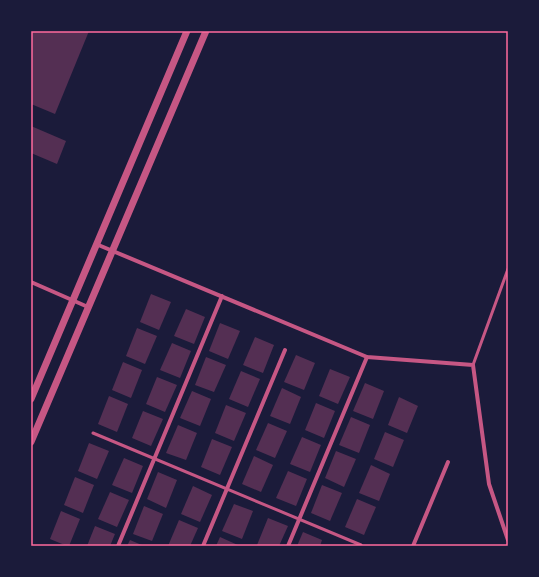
<svg xmlns="http://www.w3.org/2000/svg" width="539" height="577" font-family="'Nunito Sans',sans-serif">
<style>
.building{fill:#542f53}
.lines{fill:none;stroke-linecap:round;stroke-linejoin:round}
.service{stroke:#c65784;stroke-width:3}
.minor{stroke:#c65784;stroke-width:4}
.tertiary{stroke:#c65784;stroke-width:7}
.neatline{fill:none;stroke:#ff6b9d;stroke-width:1.5}
</style>
<rect width="100%" height="100%" fill="#1b1b3a"/>
<g class="building">
<path d="M31,31H89L55,114L31,104Z"/>
<path d="M31,126L66,141L57,164L31,153Z"/>
<path d="M151,294L171,302L159,330L140,322Z"/>
<path d="M186,309L205,317L194,344L174,336Z"/>
<path d="M220,323L240,331L228,359L209,351Z"/>
<path d="M137,328L157,336L145,364L126,356Z"/>
<path d="M255,337L274,345L263,373L243,365Z"/>
<path d="M172,343L191,351L180,378L160,370Z"/>
<path d="M296,355L315,363L304,390L284,382Z"/>
<path d="M206,357L226,365L214,392L195,385Z"/>
<path d="M123,362L142,370L131,398L112,390Z"/>
<path d="M330,369L350,377L338,404L319,396Z"/>
<path d="M241,371L260,379L248,407L229,399Z"/>
<path d="M157,377L177,385L165,412L146,404Z"/>
<path d="M365,383L384,391L373,419L353,411Z"/>
<path d="M282,388L301,397L290,424L270,416Z"/>
<path d="M192,391L211,399L200,426L180,418Z"/>
<path d="M109,396L128,404L117,432L98,424Z"/>
<path d="M399,397L418,406L407,433L388,425Z"/>
<path d="M316,403L335,411L324,438L305,430Z"/>
<path d="M226,405L246,413L234,441L215,433Z"/>
<path d="M143,411L163,419L151,446L132,438Z"/>
<path d="M351,417L370,425L359,453L339,445Z"/>
<path d="M268,423L287,431L275,458L256,450Z"/>
<path d="M178,425L197,433L186,460L166,453Z"/>
<path d="M385,432L404,440L393,467L374,459Z"/>
<path d="M302,437L321,445L310,472L290,464Z"/>
<path d="M212,439L232,447L220,475L201,467Z"/>
<path d="M89,443L109,451L97,479L78,471Z"/>
<path d="M336,451L356,459L344,487L325,478Z"/>
<path d="M254,456L273,465L261,492L242,484Z"/>
<path d="M124,458L143,466L132,493L112,485Z"/>
<path d="M371,465L390,474L379,501L359,493Z"/>
<path d="M288,471L307,479L296,506L276,498Z"/>
<path d="M158,472L177,480L166,508L147,499Z"/>
<path d="M75,477L94,485L83,513L64,505Z"/>
<path d="M322,485L342,493L330,521L311,513Z"/>
<path d="M193,486L212,495L200,522L181,514Z"/>
<path d="M110,492L129,500L117,527L98,519Z"/>
<path d="M357,499L376,507L364,535L345,527Z"/>
<path d="M234,504L253,511L242,539L222,531Z"/>
<path d="M144,506L163,514L152,541L133,534Z"/>
<path d="M61,511L80,519L69,546H67L50,539Z"/>
<path d="M268,518L288,526L279,546L257,545Z"/>
<path d="M179,520L198,528L190,546H168Z"/>
<path d="M95,526L115,534L110,546H87Z"/>
<path d="M303,532L322,540L320,546H297Z"/>
<path d="M220,537L240,546H216Z"/>
<path d="M130,540L144,546H127Z"/>
</g>
<g class="lines">
<g class="service">
<path d="M473,365L508,269"/>
<path d="M93,433L361,545"/>
</g>
<g class="minor">
<path d="M96,244L367,357L473,365L489,484L508,540"/>
<path d="M31,282L88,307"/>
<path d="M118,546L222,296"/>
<path d="M203,546L285,350"/>
<path d="M288,546L367,357"/>
<path d="M413,546L448,462"/>
</g>
<g class="tertiary">
<path d="M31,399L187,31"/>
<path d="M31,442L206,31"/>
</g>
</g>
<rect width="539" height="577" fill="none" stroke="#1b1b3a" stroke-width="64"/>
<rect x="32" y="32" width="475" height="513" class="neatline"/>
</svg>
